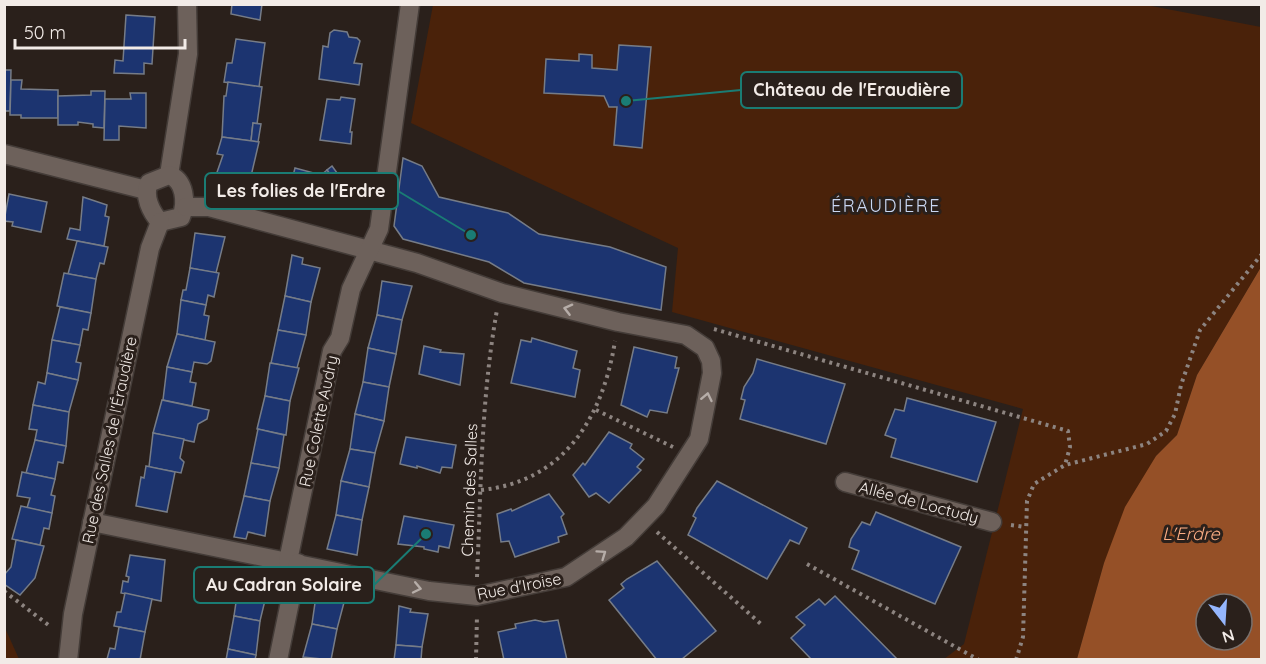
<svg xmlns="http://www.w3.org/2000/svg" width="1266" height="664" font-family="Quicksand,sans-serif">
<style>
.green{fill:#4a220a}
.water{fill:#955027;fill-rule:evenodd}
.building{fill:#1c3470;stroke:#767c87;stroke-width:1.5}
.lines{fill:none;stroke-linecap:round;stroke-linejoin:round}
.minor-casing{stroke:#443c38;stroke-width:21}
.path{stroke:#8d8480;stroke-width:4;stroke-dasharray:3 4.5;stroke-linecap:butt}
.minor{stroke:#6d615b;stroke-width:18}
.oneway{stroke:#b6ada8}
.labels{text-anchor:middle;stroke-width:6;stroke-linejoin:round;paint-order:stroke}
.street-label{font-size:16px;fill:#f2ebe7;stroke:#2a201b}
.neighbourhood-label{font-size:18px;letter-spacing:1.5px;fill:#cad7f2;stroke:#2a201b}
.water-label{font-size:18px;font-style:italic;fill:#feae84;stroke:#2a201b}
.leader{fill:none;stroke:#1a7c74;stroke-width:2}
.callout-dot{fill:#1a7c74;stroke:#2a201b;stroke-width:2}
.callout{fill:#2a201b;stroke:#1a7c74;stroke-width:2}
.callout-label{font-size:18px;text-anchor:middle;font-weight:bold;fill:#f2ebe7}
</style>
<rect width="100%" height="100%" fill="#2a201b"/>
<g class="green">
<path d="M433,5H1146L1261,27V267L1197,375L1177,435L1156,456L1104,563L1077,659H944L964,644L1023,409L672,312L678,248L411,123Z"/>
<path d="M5,628L19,659H5Z"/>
</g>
<path class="water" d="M1261,267V659H1077L1104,563L1125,507L1156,456L1177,435L1197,375ZM1206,604H1242V640H1206Z"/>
<g class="building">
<path d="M232,4H262L260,20L231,14Z"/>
<path d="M126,15L155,17L152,64L144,63V74L114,73L115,60L123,61Z"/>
<path d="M334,30L347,32L349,37L357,38L360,41L354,63L362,64L359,85L319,79L323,46L328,47L330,33Z"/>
<path d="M236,39L265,43L259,87L224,82L227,63H232Z"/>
<path d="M619,45L651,47L642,148L614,145L617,107H609L604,96L544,93L546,59L579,61V54L592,55V68L617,70Z"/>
<path d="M4,70H11L10,111H4Z"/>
<path d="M11,80H22L21,89L58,90V118H21V115H10Z"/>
<path d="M228,82L262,87L257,124L253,123L251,141L222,137L224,96H226Z"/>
<path d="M91,91H105L104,128L93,127V124L78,122V125H58V96L91,95Z"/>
<path d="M130,93H146V128L119,126V140H104L105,99H131Z"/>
<path d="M341,97L355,99L350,132H352L351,144L320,140L327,99L340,100Z"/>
<path d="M253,123L261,124L258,142L251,141Z"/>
<path d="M222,137L259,142L248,189L214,181L223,155L217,154Z"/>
<path d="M403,158L422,166L439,197L508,213L539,234L610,247L666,267L661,310L524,283L489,262L403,239L394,226Z"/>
<path d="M332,166L340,177L335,181L327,170Z"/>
<path d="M295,168L321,175L327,170L335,181L340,177L350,191L326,209L287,199Z"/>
<path d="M9,194L47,202L41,232L12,226L13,222L4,221Z"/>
<path d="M83,197L107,205L105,216L109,217L104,246L67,239L70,228L80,230Z"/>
<path d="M195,233L225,237L216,273L190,268Z"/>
<path d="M77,241L108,247L104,264L100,263L96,279L68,274Z"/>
<path d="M292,255L303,258L302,264L320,268L311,302L285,296Z"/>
<path d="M190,268L219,273L214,297L208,295L206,305L181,300L183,290H186Z"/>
<path d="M64,273L96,279L91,313L57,306Z"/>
<path d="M382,281L412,286L402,320L377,315Z"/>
<path d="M285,296L311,302L306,335L278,330Z"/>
<path d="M181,300L206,305L204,315L209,316L205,340L177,334Z"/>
<path d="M60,307L91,313L88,330L83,329L80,345L52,340Z"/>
<path d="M377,315L402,320L396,354L368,348Z"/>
<path d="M278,330L306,335L297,368L271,363Z"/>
<path d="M177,334L215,342L211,361L207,364L194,362L192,372L167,367Z"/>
<path d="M532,338L577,351L573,368L580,370L575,397L511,383L521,340L531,342Z"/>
<path d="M52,340L80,345L76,362L81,363L78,380L47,373Z"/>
<path d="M424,346L441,350L440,352L464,354L460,385L419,374Z"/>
<path d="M634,347L677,357L675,368H679L667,413L650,410L647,417L621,405Z"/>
<path d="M368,348L396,354L389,387L363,382Z"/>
<path d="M757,359L845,384L826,444L740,419L745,400L741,399L744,387L753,373Z"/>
<path d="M270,363L299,368L290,401L265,396Z"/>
<path d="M167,367L192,372L190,382L196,383L192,406L163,400Z"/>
<path d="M47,373L78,380L69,412L33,405L38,382L45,384Z"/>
<path d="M363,382L389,387L384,421L355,414Z"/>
<path d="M265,396L290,401L286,435L257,429Z"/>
<path d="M907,398L996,422L977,482L891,457L896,439L885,435L895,409L904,411Z"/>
<path d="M162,400L209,410L207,419L198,424L194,442L153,433Z"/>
<path d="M33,405L69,412L66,446L35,440L37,430L29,429Z"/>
<path d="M355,414L384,421L375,453L350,449Z"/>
<path d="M258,429L284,435L279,468L251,463Z"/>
<path d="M609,432L632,444L630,448L644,459L637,467L641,470L609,503L596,493L589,497L573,475L583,463L585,465Z"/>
<path d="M153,433L184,439L180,458L184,462L181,473L149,467Z"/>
<path d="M406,437L456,445L452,468L442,467L440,473L417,466V468L400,464Z"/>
<path d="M35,440L66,446L63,463L58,462L55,479L26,473Z"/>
<path d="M350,449L375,453L369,487L341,481Z"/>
<path d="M251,463L279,468L270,501L244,496Z"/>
<path d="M146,466L175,472L167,512L136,506L141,477L144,478Z"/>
<path d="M22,472L55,479L51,495L55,496L52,513L27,508L30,498L17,496Z"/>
<path d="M341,481L369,487L362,520L336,515Z"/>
<path d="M717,481L807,528L799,544L790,540L767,579L688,535L696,518L693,516L697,508Z"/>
<path d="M549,494L564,514L561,517L567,534L558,537L559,542L515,557L509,541L501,542L497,514L511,509L512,511Z"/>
<path d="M244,496L270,501L265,536L248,532L246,539L234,537Z"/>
<path d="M21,506L52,513L49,529L44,528L40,545L12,539Z"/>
<path d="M876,512L961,547L935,604L852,569L859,551L849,547L851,539L862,522L870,525Z"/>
<path d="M336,515L362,520L357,555L327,549Z"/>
<path d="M404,516L454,525L449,548L439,546L438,552L424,549V547L398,544Z"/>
<path d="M16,540L44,546L35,578L20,595L4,584V575L11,567Z"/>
<path d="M130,555L165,560L161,601L121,593L123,581L128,582L129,577L126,576Z"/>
<path d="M657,561L716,631L682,659L657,660L609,600L624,588L621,584L627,579Z"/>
<path d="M239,582L268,588L260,621L234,616Z"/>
<path d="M317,589L346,595L337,629L312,624Z"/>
<path d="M125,593L152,599L145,632L114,626L117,612H121Z"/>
<path d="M835,596L898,660H812L791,638L805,625L796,617L819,599L825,605Z"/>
<path d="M399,606L411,609L410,612L428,614L422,647L396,645Z"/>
<path d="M234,616L260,621L256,655L228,649Z"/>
<path d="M535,620L544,622L558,620L567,660H504L498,632L516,628L515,624Z"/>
<path d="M312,624L337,629L331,660L303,657Z"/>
<path d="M119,627L145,632L140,660L107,659L110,648L115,649Z"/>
<path d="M396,645L422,647L421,660H394Z"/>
<path d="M228,649L256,655L255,660H226Z"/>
</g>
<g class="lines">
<defs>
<g id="minor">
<path d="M4,154L146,190"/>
<path d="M169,175L188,54L187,4"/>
<path d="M169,175C185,180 187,203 181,217L160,222C151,212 143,196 149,183Z"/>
<path d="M845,482L992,522"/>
<path d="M92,522L429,591L477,596L566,577L626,537L656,506L699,439L712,373L711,361L705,348L686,335L618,322L502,293L417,263L209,207H186"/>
<path d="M288,561L332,351L340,338L351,289L379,229L410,4"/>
<path d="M68,660L73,614L150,248L160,222"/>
<path d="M278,660L298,563"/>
</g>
</defs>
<use href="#minor" class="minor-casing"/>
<g class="path">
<path d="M714,329L1068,431L1070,447L1065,465"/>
<path d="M596,410L673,447"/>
<path d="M481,490C564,482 603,417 615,341"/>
<path d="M1011,525L1025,527"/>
<path d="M657,532L761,624"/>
<path d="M807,564L979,660"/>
<path d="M477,577C481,488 481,398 497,310"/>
<path d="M4,591L51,627"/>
<path d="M476,660L477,615"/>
<path d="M1016,660L1023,637L1027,501L1034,484L1065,465L1147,444L1166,431L1175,414L1181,385L1200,330L1262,254"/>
</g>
<use href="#minor" class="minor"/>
</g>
<defs><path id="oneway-chevron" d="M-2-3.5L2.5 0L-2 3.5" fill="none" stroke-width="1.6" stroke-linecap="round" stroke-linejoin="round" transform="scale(1.5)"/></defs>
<g class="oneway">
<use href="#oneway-chevron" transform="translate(568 309) rotate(-166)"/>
<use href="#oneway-chevron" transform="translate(707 397) rotate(-78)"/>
<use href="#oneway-chevron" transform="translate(602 554) rotate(-35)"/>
<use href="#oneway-chevron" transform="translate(417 588) rotate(12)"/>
</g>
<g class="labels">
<g class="street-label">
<text transform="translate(318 421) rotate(-78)" y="6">Rue Colette Audry</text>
<text transform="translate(109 440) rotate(-78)" y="6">Rue des Salles de l'Éraudière</text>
<text transform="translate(469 490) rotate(-88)" y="6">Chemin des Salles</text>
<text transform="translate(919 502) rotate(15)" y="6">Allée de Loctudy</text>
<text transform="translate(519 586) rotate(-11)" y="6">Rue d'Iroise</text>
</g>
<g class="neighbourhood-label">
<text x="886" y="212">ÉRAUDIÈRE</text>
</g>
<g class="water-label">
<text x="1191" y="540">L'Erdre</text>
</g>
</g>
<path class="leader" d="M626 101L741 90M471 235L398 191M426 534L374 585"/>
<g class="callout-dot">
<circle cx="626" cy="101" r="6"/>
<circle cx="471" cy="235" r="6"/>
<circle cx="426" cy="534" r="6"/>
</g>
<g class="callout">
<rect x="741" y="72" width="221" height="36" rx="6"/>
<rect x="205" y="173" width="193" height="36" rx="6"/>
<rect x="194" y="567" width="180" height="36" rx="6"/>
</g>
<g class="callout-label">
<text x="852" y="96">Château de l'Eraudière</text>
<text x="301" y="197">Les folies de l'Erdre</text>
<text x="284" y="591">Au Cadran Solaire</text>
</g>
<rect width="1266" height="664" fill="none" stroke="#f2ebe7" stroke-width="12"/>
<g transform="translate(1224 622) rotate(163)"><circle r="28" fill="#2a201b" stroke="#7a716d" stroke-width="1.5"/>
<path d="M0-4.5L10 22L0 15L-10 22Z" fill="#95b6fd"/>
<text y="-9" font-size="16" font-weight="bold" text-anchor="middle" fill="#f2ebe7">N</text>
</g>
<path d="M15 39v9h170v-9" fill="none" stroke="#f2ebe7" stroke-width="3"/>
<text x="24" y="39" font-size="18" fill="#f2ebe7" stroke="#2a201b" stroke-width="4.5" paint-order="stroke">50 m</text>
</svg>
